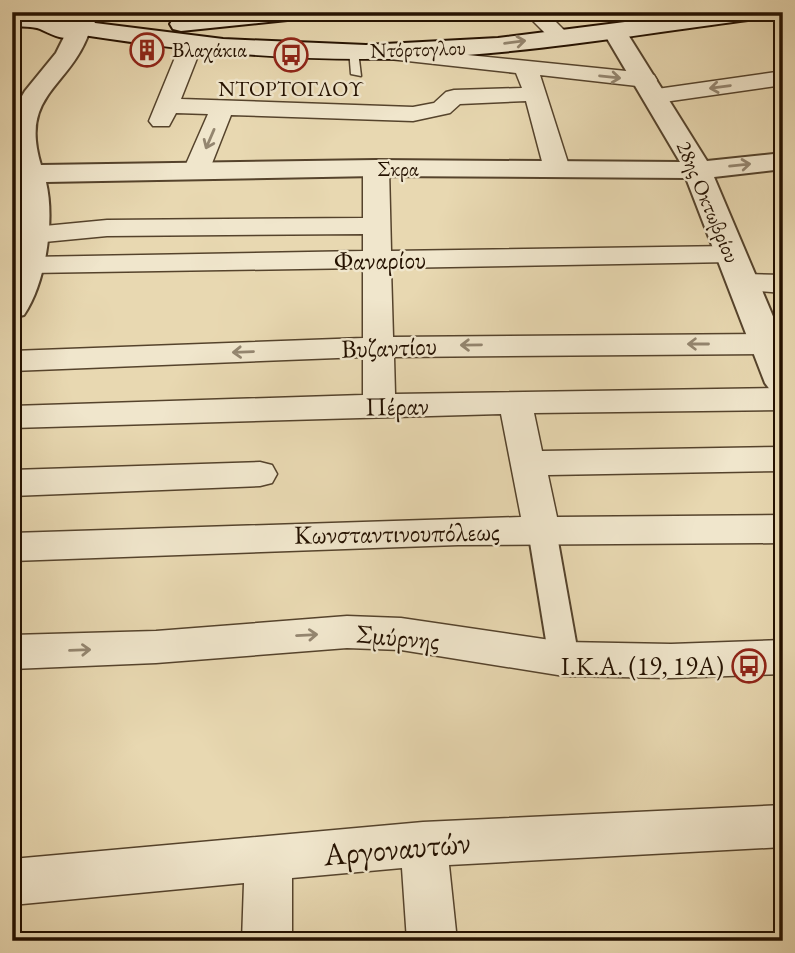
<svg xmlns="http://www.w3.org/2000/svg" width="795" height="953" font-family="'EB Garamond',serif">
<style>
.lines{fill:none;stroke-linecap:round;stroke-linejoin:round}
.service-casing{stroke:#55432c;stroke-width:3}
.pedestrian-casing{stroke:#55432c;stroke-width:4}
.minor-casing{stroke:#55432c;stroke-width:3}
.tertiary-casing{stroke:#55432c;stroke-width:4}
.secondary-casing{stroke:#241100;stroke-width:4}
.service{fill:#f0e6cc;fill-rule:evenodd}
.pedestrian{fill:#f0e6cc;fill-rule:evenodd}
.minor{fill:#f0e6cc;fill-rule:evenodd}
.tertiary{fill:#f0e6cc;fill-rule:evenodd}
.secondary{fill:#f0e6cc;fill-rule:evenodd}
.oneway{stroke:#948670}
.labels{text-anchor:middle;stroke-width:5;stroke-linejoin:round;paint-order:stroke}
.far-street-label{font-size:21px;fill:#241100;stroke:#f0e6cc}
.far-poi-label{font-size:21px;fill:#241100;stroke:#f0e6cc;text-anchor:start}
.street-label{font-size:26px;fill:#241100;stroke:#f0e6cc}
.poi-label{font-size:26px;fill:#241100;stroke:#f0e6cc;text-anchor:end}
.near-street-label{font-size:32px;fill:#241100;stroke:#f0e6cc}
</style>
<rect width="100%" height="100%" fill="#e8d8b1"/>
<filter id="stains"><feTurbulence type="fractalNoise" baseFrequency=".00286" numOctaves="4"/><feColorMatrix values="0 0 0 0 .2 0 0 0 0 .09 0 0 0 0 .02 0 0 0 .5 -.17"/></filter>
<radialGradient id="worn" r=".72"><stop offset=".6" stop-color="#630" stop-opacity="0"/><stop offset="1" stop-color="#630" stop-opacity=".3"/></radialGradient>
<g class="lines">
<defs>
<path id="service" d="M349,49L358,51L361,76L351,74Z"/>
<path id="pedestrian" d="M542,520L552,523L556,530L579,659L575,668L564,672L553,668L549,659L528,530L532,523Z"/>
<g id="minor">
<path d="M524,12H546L571,37L567,41H553Z"/>
<path d="M192,37L200,38L203,43L181,99L413,107L434,103L446,92L454,90L522,88L516,73L371,57L368,52L371,47L379,46L646,73L654,75L657,80L654,85L646,87L540,75L570,169L566,174L557,177L548,174L544,169L526,101L460,104L450,113L413,121L231,115L209,171L205,176L196,179L187,176L183,171L208,114L176,113L169,126H153L149,121L181,43L184,38Z"/>
<path d="M783,71V85L657,103L649,101L645,96L649,91L657,89Z"/>
<path d="M376,160L385,163L389,168L391,251L731,246L741,248L745,254L741,260L731,262L391,268L393,337L766,334L777,337L781,344L777,351L766,354L394,357L395,394L783,388V410L534,413L542,451L783,447V471L548,475L557,517L783,515V543L458,545L12,561V533L521,517L501,414L12,428V406L363,395V357L12,371V351L363,338V268L29,273L19,271L15,265L19,259L29,257L363,251V234L107,236L34,243L24,241L20,235L24,229L34,227L107,220L363,218V168L367,163Z"/>
<path d="M743,274L783,275V293L733,289L729,283L733,277Z"/>
<path d="M260,462L272,465L277,474L272,483L260,486L12,496V470Z"/>
<path d="M347,616L401,618L564,642L671,644L783,640V674L671,678L564,676L401,650L347,648L156,663L12,669V635L156,631Z"/>
<path d="M783,805V847L449,865L457,941H407L402,868L292,878V941H242L244,883L12,905V859L423,822Z"/>
</g>
<path id="tertiary" d="M78,23L86,25L90,30C70,89 19,93 41,165L376,160L680,162L602,30L606,25H622L707,161L783,153V169L714,177L783,340V394L771,391L765,383L686,178L376,176L46,182C55,220 46,282 24,315L12,318C12,300 10,279 13,262C17,235 23,211 18,184H12V113L25,91L56,53L70,25Z"/>
<g id="secondary">
<path d="M12,12L49,17L66,12L90,15L95,23L223,39L366,45L498,38L704,12H766L763,17L755,19C641,34 527,54 411,58C301,62 192,52 83,35C62,41 58,37 40,29C33,26 20,27 12,26Z"/>
<path d="M229,12H308L305,17L297,19L181,31L173,29L170,24L173,19Z"/>
</g>
</defs>
<use href="#service" class="service-casing"/>
<use href="#pedestrian" class="pedestrian-casing"/>
<use href="#minor" class="minor-casing"/>
<use href="#tertiary" class="tertiary-casing"/>
<use href="#secondary" class="secondary-casing"/>
<use href="#service" class="service"/>
<use href="#pedestrian" class="pedestrian"/>
<use href="#minor" class="minor"/>
<use href="#tertiary" class="tertiary"/>
<use href="#secondary" class="secondary"/>
</g>
<defs><path id="oneway-shaft" d="M-6 0H5M1.5-3L5.5 0L1.5 3" fill="none" stroke-width="1.6" stroke-linecap="round" stroke-linejoin="round" transform="scale(1.75)"/></defs>
<g class="oneway">
<use href="#oneway-shaft" transform="translate(515 42) rotate(-7)"/>
<use href="#oneway-shaft" transform="translate(610 77) rotate(6)"/>
<use href="#oneway-shaft" transform="translate(720 87) rotate(172)"/>
<use href="#oneway-shaft" transform="translate(210 139) rotate(113)"/>
<use href="#oneway-shaft" transform="translate(740 165) rotate(-6)"/>
<use href="#oneway-shaft" transform="translate(698 344) rotate(180)"/>
<use href="#oneway-shaft" transform="translate(471 345) rotate(179)"/>
<use href="#oneway-shaft" transform="translate(243 352) rotate(178)"/>
<use href="#oneway-shaft" transform="translate(307 635) rotate(-3)"/>
<use href="#oneway-shaft" transform="translate(80 650) rotate(-2)"/>
</g>
<defs>
<symbol id="building-ring" viewBox="-11 -11 22 22"><circle r="9.5" fill="#f0e6cc" stroke="#8f2418" stroke-width="1.5"/><path d="M-4-6H4V6H1V3H-1V6H-4ZM-2.5-4.3h1.7v1.8h-1.7ZM.8-4.3h1.7v1.8H.8ZM-2.5-1h1.7V.8h-1.7ZM.8-1h1.7V.8H.8Z" fill="#8f2418"/></symbol>
<symbol id="bus-ring" viewBox="-11 -11 22 22"><circle r="9.5" fill="#f0e6cc" stroke="#8f2418" stroke-width="1.5"/><path d="M-5-6H5V4H4V6H2V4H-2V6H-4V4H-5ZM-3.5-4V0h7V-4ZM-3.5 1.2v1.5H-2V1.2ZM2 1.2v1.5H3.5V1.2Z" fill="#8f2418"/></symbol>
</defs>
<g fill-rule="evenodd">
<use href="#building-ring" x="128" y="31" width="38" height="38"/>
<use href="#bus-ring" x="272" y="36" width="38" height="38"/>
<use href="#bus-ring" x="730" y="647" width="38" height="38"/>
</g>
<g class="labels">
<g class="far-street-label">
<text transform="translate(418 49) rotate(-2)" y="7">Ντόρτογλου</text>
<text x="398" y="176">Σκρα</text>
<text transform="translate(708 202) rotate(67)" y="7">28ης Οκτωβρίου</text>
</g>
<g class="far-poi-label">
<text x="172" y="57">Βλαχάκια</text>
<text x="291" y="96" text-anchor="middle">ΝΤΟΡΤΟΓΛΟΥ</text>
</g>
<g class="street-label">
<text transform="translate(380 260) rotate(-1)" y="9">Φαναρίου</text>
<text transform="translate(389 347) rotate(-2)" y="9">Βυζαντίου</text>
<text transform="translate(397 406) rotate(-1)" y="9">Πέραν</text>
<text transform="translate(397 533) rotate(-1)" y="9">Κωνσταντινουπόλεως</text>
<text transform="translate(398 637) rotate(5)" y="9">Σμύρνης</text>
</g>
<g class="poi-label">
<text x="724" y="675">Ι.Κ.Α. (19, 19Α)</text>
</g>
<g class="near-street-label">
<text transform="translate(397 848) rotate(-5)" y="11">Αργοναυτών</text>
</g>
</g>
<rect width="795" height="953" fill="none" stroke="#e8d8b1" stroke-width="42"/>
<rect x="14" y="14" width="767" height="925" fill="none" stroke="#241100" stroke-width="3.5"/>
<rect x="21" y="21" width="753" height="911" fill="none" stroke="#241100" stroke-width="2"/>
<rect width="100%" height="100%" filter="url(#stains)"/>
<rect width="100%" height="100%" fill="url(#worn)"/>
</svg>
